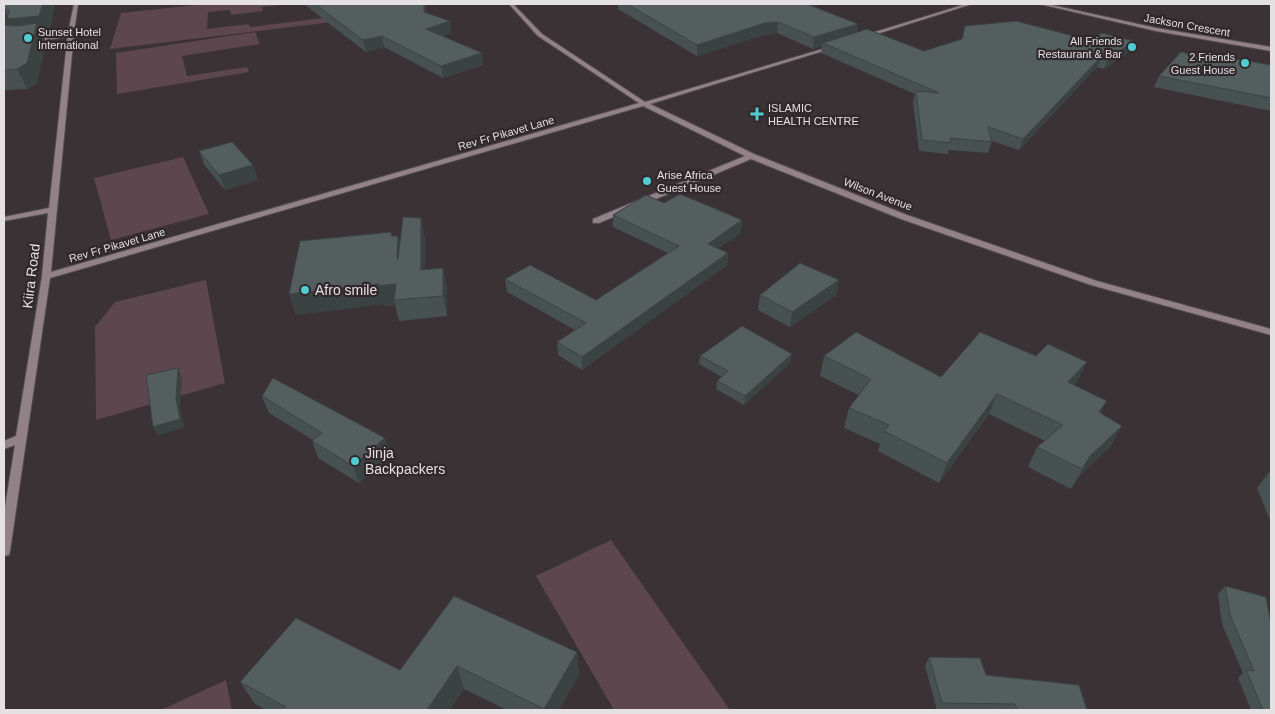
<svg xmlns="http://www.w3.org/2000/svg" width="1275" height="714" font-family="Helvetica,sans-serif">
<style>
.green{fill:#5d464e}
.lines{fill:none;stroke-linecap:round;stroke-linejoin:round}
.lane-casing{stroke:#554e51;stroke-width:2}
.street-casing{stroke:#554e51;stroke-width:2}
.lane{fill:#928186;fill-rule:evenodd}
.street{fill:#928186;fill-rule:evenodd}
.wall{fill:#485152}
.shaded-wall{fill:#3b4242}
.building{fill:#545e5f;stroke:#3b4242}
.poi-dot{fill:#51ccd1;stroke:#30282b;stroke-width:2}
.labels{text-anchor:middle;stroke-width:4.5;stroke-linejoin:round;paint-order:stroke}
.far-street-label{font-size:11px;fill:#e5e0e1;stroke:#30282b}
.far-poi-label{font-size:11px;fill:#e5e0e1;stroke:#30282b;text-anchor:start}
.street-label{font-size:14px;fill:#e5e0e1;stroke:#30282b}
.poi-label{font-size:14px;fill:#e5e0e1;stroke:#30282b;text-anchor:start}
</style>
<rect width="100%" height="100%" fill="#3a3235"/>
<g class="green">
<path d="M205,4H290L262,7L263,11L231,15L230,10L208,12L207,29L249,24L250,27L323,18L391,15L110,49L121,13Z"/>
<path d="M255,32L260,44L182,56L187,76L247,67L249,72L117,94L116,53Z"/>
<path d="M183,157L209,214L111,240L94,178Z"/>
<path d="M206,280L225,383L96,420L95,327L115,302Z"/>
<path d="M611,540L730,710H614L536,576Z"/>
<path d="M226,680L232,710H161Z"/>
</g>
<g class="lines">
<defs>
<path id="lane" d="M71,33L73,34V36L32,42L29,40Z"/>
<g id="street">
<path d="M74,4H78L74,33L51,272L639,103L538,36L509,4H513L542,34L645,102L836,45V47L650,104L754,154L907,215L1097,281L1271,329V335L1091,285L901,219L751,159L599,223H593V219L745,156L643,106L50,278L10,551L9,555L4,556V513L15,445L4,449V441L16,436L42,276L48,213L4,221V217L49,208L68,33Z"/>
<path d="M966,4H972L864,38L859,37Z"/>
<path d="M1040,4H1047L1156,28L1271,47V51L1156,31Z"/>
</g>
</defs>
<use href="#lane" class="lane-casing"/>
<use href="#street" class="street-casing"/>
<use href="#lane" class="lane"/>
<use href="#street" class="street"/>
</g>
<g class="wall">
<path d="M4,4L52,21L48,34L43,35L46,42L37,83L27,89L4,90Z"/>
<path d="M304,4H426V13L451,33L442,36L483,65L443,78L384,47L366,52Z"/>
<path d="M618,4H824L812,6L858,24L857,32L924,51L1089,40L1134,41L1130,51L1104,69L1097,67L1019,150L992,141L988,153L949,150L948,154L919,151L913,102L915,94L821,53L822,46L813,49L777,33L764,35L697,56L618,9Z"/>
<path d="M1219,56L1271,65V111L1154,87L1159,76L1216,61Z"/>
<path d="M199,151L253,165L258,180L225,190L205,166Z"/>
<path d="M664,203L742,220L741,233L718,248L728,253L727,265L582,370L558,355L557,342L575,330L507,292L505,279L596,300L668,253L613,227V215Z"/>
<path d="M391,232L392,236H398L400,244L425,237V269L447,287V316L399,321L395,305L385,306L384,304L296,315L289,294Z"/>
<path d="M839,280L836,295L790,327L758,310L760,295Z"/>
<path d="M792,354L790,363L744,405L716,389L717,381L722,377L699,364L700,356Z"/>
<path d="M824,356L941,377L1077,382L1074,385L1101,413L1111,446L1079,476L1071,489L1028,467L1037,447L1045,441L989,414L939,483L878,451L880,444L844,428L849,408L859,395L820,376Z"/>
<path d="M262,396L391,455L359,483L318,458L312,441L313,440L269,413Z"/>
<path d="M1269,472L1271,473V521L1270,520L1257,488Z"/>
<path d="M1225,586L1271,710H1251L1238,678L1243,673L1222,624L1218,594Z"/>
<path d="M577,652L579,674L559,710H507L464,689L449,710H266L255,704L240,682L400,670Z"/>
<path d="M929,657L986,675L1087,710H937L925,666Z"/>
</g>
<g class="shaded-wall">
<path d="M43,4H55L52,21L48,34L43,35L46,42L37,83L27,89L17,69L4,36V9L9,19Z"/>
<path d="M424,4H426L425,23L424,12Z"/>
<path d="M792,4H824L792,9Z"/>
<path d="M450,21L451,33L428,40L426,29Z"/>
<path d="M778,22L777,33L764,35L697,56V45L765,23Z"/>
<path d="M858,24L856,36L823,43L822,46L813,49L814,37Z"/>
<path d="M382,36L384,47L366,52L363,40Z"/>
<path d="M1134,41L1130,51L1104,69L1108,59Z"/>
<path d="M482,53L483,65L443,78L441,66Z"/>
<path d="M1101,57L1097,67L1019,150L1023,139Z"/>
<path d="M253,165L258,180L225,190L219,175Z"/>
<path d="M421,218L425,237V289L421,270Z"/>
<path d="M742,220L741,233L707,256L708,244Z"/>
<path d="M398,236L402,255L401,279L397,259Z"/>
<path d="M728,253L727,265L582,370V357Z"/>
<path d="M443,268L447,287V316L443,296Z"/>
<path d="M839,280L836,295L790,327L792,312Z"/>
<path d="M379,284H396L394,300L395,305L385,306L384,304L296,315L289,294Z"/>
<path d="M792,354L790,363L744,405L745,396Z"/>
<path d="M1087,362L1077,382L1058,402L1068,382Z"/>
<path d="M178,368L182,377L180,407L184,427L158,436L153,427L176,398Z"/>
<path d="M997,394L989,414L939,483L947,463Z"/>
<path d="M1107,401L1096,421L1099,412Z"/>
<path d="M1122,426L1111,446L1079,476L1071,489L1090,456Z"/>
<path d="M385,438L391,455L359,483L353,466Z"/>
<path d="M577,652L579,674L559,710H545L544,709Z"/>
<path d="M457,666L464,689L449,710H427Z"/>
</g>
<g class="building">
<path d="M4,4H43L39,16L7,19L9,10L4,9Z"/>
<path d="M315,4H424V12L450,21L426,29L482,53L441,66L382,36L363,40Z"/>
<path d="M627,4H807L858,24L814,37L778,22L765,23L697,45Z"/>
<path d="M1016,21L1089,40L1102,33L1134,41L1108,59L1101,57L1023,139L988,127L992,142L950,138L951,143L922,140L916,91L939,93L823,43L867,29L924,51L962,39L965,26Z"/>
<path d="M37,23L27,63L17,69L4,70V25L18,26Z"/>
<path d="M1181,52L1217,61L1219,56L1271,65V98L1159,76Z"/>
<path d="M232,142L253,165L219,175L199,151Z"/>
<path d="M680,194L742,220L708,244L728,253L582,357L557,342L586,323L505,279L530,265L596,300L679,246L613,215L646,195L664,203Z"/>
<path d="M403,217L421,218V270L443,268V296L394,300L396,284L379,286V284L289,294L300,241L391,232V236H398L397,259H398Z"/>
<path d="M800,263L839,280L792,312L760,295Z"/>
<path d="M742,326L792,354L745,396L717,381L728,371L700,356Z"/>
<path d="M856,332L941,377L980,332L1036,356L1048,344L1087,362L1068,382L1107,401L1099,412L1122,426L1090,456L1082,469L1037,447L1063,425L997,394L947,463L884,431L889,425L849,408L871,379L824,356Z"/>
<path d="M178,368L176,398L180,419L153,427L146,375Z"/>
<path d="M273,378L385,438L353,466L312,441L322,433L262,396Z"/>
<path d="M1225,586L1266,597L1271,624V710H1263L1246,670L1254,671L1230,615Z"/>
<path d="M454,596L577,652L544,709L457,666L427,710H283L286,707L240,682L296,618L400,670Z"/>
<path d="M929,657L980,658L986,675L1079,685L1087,710H1017L1015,704L942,703Z"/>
</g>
<g class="poi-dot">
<circle cx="28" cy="38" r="5"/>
<circle cx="1132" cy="47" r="5"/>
<circle cx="1245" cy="63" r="5"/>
<path d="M754.5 106.5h5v5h5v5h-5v5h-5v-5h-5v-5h5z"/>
<circle cx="647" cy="181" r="5"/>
<circle cx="305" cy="290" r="5"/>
<circle cx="355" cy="461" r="5"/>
</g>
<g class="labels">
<g class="far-street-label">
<text transform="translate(1187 25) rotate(10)" y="4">Jackson Crescent</text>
<text transform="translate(506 133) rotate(-16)" y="4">Rev Fr Pikavet Lane</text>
<text transform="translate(878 194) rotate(21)" y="4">Wilson Avenue</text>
<text transform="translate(117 245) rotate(-16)" y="4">Rev Fr Pikavet Lane</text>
</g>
<g class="far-poi-label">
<text x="38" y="36">Sunset Hotel<tspan x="38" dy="13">International</tspan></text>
<text x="1122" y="45" text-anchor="end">All Friends<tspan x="1122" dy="13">Restaurant &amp; Bar</tspan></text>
<text x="1235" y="61" text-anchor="end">2 Friends<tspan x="1235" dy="13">Guest House</tspan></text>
<text x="768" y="112">ISLAMIC<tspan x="768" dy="13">HEALTH CENTRE</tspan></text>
<text x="657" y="179">Arise Africa<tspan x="657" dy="13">Guest House</tspan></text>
</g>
<g class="street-label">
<text transform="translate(31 276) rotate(-83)" y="5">Kiira Road</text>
</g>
<g class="poi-label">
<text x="315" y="295">Afro smile</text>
<text x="365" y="458">Jinja<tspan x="365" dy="16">Backpackers</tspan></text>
</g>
</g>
<rect width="1275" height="714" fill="none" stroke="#e5e0e1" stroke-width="10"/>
</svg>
